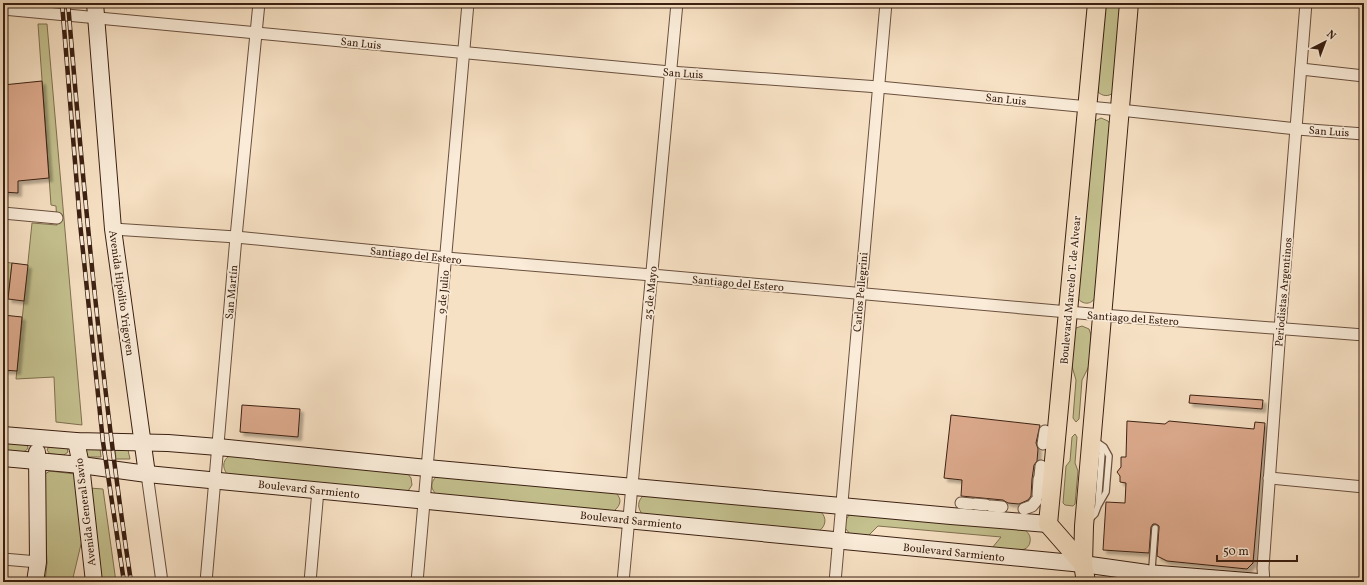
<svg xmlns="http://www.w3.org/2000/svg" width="1367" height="585" font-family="Vollkorn,serif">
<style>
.green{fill:#c4c18f;stroke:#807050}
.building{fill:#ddaa8d;stroke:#3b2012;filter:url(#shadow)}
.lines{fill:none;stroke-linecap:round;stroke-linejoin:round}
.lane-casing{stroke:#6a503e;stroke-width:8}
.street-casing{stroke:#6a503e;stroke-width:13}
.secondary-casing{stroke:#3b2012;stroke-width:18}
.primary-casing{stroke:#3b2012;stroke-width:20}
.lane{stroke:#faecd9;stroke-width:5.5}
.street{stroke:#faecd9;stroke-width:11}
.secondary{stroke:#faecd9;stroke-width:16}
.primary{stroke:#f7e1c4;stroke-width:18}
.rail-casing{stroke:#3b2012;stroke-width:4.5}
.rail{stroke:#faecd9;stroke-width:3;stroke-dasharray:9;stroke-linecap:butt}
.labels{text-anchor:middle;stroke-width:3.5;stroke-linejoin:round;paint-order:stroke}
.street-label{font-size:11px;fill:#3b2012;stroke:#faecd9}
</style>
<defs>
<filter id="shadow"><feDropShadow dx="3.5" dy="3.5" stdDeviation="1" flood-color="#0004"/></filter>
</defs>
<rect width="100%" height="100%" fill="#f7e1c4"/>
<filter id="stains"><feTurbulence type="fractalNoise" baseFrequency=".005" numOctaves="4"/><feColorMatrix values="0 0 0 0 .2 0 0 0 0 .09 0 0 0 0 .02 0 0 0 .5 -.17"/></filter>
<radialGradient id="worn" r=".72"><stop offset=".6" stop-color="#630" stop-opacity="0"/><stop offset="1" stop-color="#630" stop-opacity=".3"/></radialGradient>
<g class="green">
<path d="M1103,3H1122L1113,93C1108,97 1102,96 1098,92Z"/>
<path d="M38,24H47L82,425L56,422L54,377L16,379L32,223L57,225L56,206L51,205Z"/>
<path d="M1101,118L1108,121L1111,126L1095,298C1090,306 1081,304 1077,297L1095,121Z"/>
<path d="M3,262L12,263L8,299L3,298Z"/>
<path d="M1082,326L1089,329L1091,335L1089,366L1082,380L1079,419L1076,422L1073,418L1076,380L1071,363L1075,331L1076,328Z"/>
<path d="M1075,434L1077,437L1075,463L1078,471L1075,504L1073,506L1065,505L1063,503L1066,466L1070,461L1072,437Z"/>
<path d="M3,441L27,444L28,448C24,456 11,451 3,451Z"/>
<path d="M49,446L67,448L68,452L64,455L50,454L47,450Z"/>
<path d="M84,447L100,449L101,457H85Z"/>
<path d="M115,449L128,450L130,459H116Z"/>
<path d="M231,455L408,474L411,478L412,485L408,491L230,477C222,470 221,460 231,455Z"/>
<path d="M50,471L75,474L82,540L72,582H45L47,563L43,482L45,474Z"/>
<path d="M437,476L616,493C622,499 621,505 614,511L438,496C431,490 429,483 437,476Z"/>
<path d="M89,488L103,489L116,582H102Z"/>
<path d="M644,495L821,512C827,518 826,526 819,531L643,515C637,508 637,501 644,495Z"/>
<path d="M854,514L1025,530C1029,533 1031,537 1030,542C1028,556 1002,549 992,548L1001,537L878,526L867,537L850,534L845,528V521L849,515Z"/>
</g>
<g class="building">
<path d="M42,81L49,178L18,181V193L3,192V85Z"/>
<path d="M12,263L28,265L24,301L8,299Z"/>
<path d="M3,315L22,317L17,371L3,370Z"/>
<path d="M1190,395L1263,400L1262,409L1189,403Z"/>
<path d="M242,405L300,409L298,437L240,432Z"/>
<path d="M951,415L1040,425L1036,443L1038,449L1037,461L1034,465L1032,479L1031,496L1028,500L1019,504L1008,503L1003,500L961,496L962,480L944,478Z"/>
<path d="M1127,421L1165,424L1169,421L1254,429L1255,422L1265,423L1253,563L1247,569L1167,561L1157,556L1159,528V526L1156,524H1153L1151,527L1149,553L1103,550L1106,502L1125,503L1126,483L1120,482V476L1117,472L1121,467V457H1126Z"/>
</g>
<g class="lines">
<defs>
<g id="lane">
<path d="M1096,445L1102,452L1098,504"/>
<path d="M1089,520L1095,514L1098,506L1106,492L1109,456L1104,447L1094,440"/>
<path d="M1152,568L1155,528"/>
</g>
<g id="street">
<path d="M3,9L670,72L879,87L1120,110L1297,129L1364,134"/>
<path d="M1301,69L1364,76"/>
<path d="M3,213L57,218"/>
<path d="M113,229L236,237L446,258L652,275L1102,315L1364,335"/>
<path d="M1043,444L1045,431"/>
<path d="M147,474L162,582"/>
<path d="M1040,476L1041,466"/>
<path d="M1269,478L1364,487"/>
<path d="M1038,495L1039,479"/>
<path d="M961,503L971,504"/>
<path d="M975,504L986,505"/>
<path d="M991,506L1002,507"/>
<path d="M1024,509L1032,506L1036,501"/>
<path d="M3,559L38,562"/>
<path d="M206,582L236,237L259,3"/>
<path d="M310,582L318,490"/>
<path d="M417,582L468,3"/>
<path d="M623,582L677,3"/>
<path d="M835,582L886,3"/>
<path d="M1264,582L1263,568L1280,329L1306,3"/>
</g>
<g id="secondary">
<path d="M95,3L113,229L147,474"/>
<path d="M3,435L76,441L168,443L218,447L427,468L951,516L1048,524"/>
<path d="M76,441L81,465L94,582"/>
<path d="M3,458L81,465L147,474L1083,564L1147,573L1259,582"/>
<path d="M35,582L38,562L37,452"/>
</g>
<g id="primary">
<path d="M1083,564L1048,524L1097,3"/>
<path d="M1086,582L1083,564L1084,526L1129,3"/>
</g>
</defs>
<use href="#lane" class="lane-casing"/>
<use href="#street" class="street-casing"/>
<use href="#secondary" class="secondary-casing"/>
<use href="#primary" class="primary-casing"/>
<use href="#lane" class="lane"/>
<use href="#street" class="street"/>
<use href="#secondary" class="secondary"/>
<use href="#primary" class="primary"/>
<defs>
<g id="rail">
<path d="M62,3L80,223L103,442L124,582"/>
<path d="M68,3C84,196 102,390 131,582"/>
</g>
</defs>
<use href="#rail" class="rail-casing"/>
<use href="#rail" class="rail"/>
</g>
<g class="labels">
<g class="street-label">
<text transform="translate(361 43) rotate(6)" y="4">San Luis</text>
<text transform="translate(683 73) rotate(4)" y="4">San Luis</text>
<text transform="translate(1006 99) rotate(6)" y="4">San Luis</text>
<text transform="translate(1329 131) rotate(4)" y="4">San Luis</text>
<text transform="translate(416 255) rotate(6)" y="4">Santiago del Estero</text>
<text transform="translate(738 283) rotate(5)" y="4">Santiago del Estero</text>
<text transform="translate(1070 290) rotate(-85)" y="4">Boulevard Marcelo T. de Alvear</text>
<text transform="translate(231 292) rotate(-85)" y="4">San Martín</text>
<text transform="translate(443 292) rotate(-85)" y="4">9 de Julio</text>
<text transform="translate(860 292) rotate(-85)" y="4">Carlos Pellegrini</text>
<text transform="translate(1283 292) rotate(-85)" y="4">Periodistas Argentinos</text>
<text transform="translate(122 293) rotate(82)" y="4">Avenida Hipólito Yrigoyen</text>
<text transform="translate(650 293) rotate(-84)" y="4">25 de Mayo</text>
<text transform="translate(1133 318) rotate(4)" y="4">Santiago del Estero</text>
<text transform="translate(309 489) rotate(6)" y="4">Boulevard Sarmiento</text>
<text transform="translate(85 512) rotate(-97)" y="4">Avenida General Savio</text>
<text transform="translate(631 520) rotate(6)" y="4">Boulevard Sarmiento</text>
<text transform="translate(954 552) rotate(6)" y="4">Boulevard Sarmiento</text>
</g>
</g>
<rect width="1367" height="585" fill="none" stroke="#f7e1c4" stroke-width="16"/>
<rect x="4" y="4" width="1359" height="577" fill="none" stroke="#3b2012" stroke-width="2"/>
<rect x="8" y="8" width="1351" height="569" fill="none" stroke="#3b2012"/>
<g transform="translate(1325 42) rotate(42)" stroke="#faecd9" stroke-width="3" paint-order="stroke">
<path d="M0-3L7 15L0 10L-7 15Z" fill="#3b2012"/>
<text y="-6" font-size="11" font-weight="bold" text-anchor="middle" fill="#3b2012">N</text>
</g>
<path d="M1217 555v6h80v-6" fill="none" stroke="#3b2012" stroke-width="2"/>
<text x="1223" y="555" font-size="12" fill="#3b2012" stroke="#faecd9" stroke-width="3" paint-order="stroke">50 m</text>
<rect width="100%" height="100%" filter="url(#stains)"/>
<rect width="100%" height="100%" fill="url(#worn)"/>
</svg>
